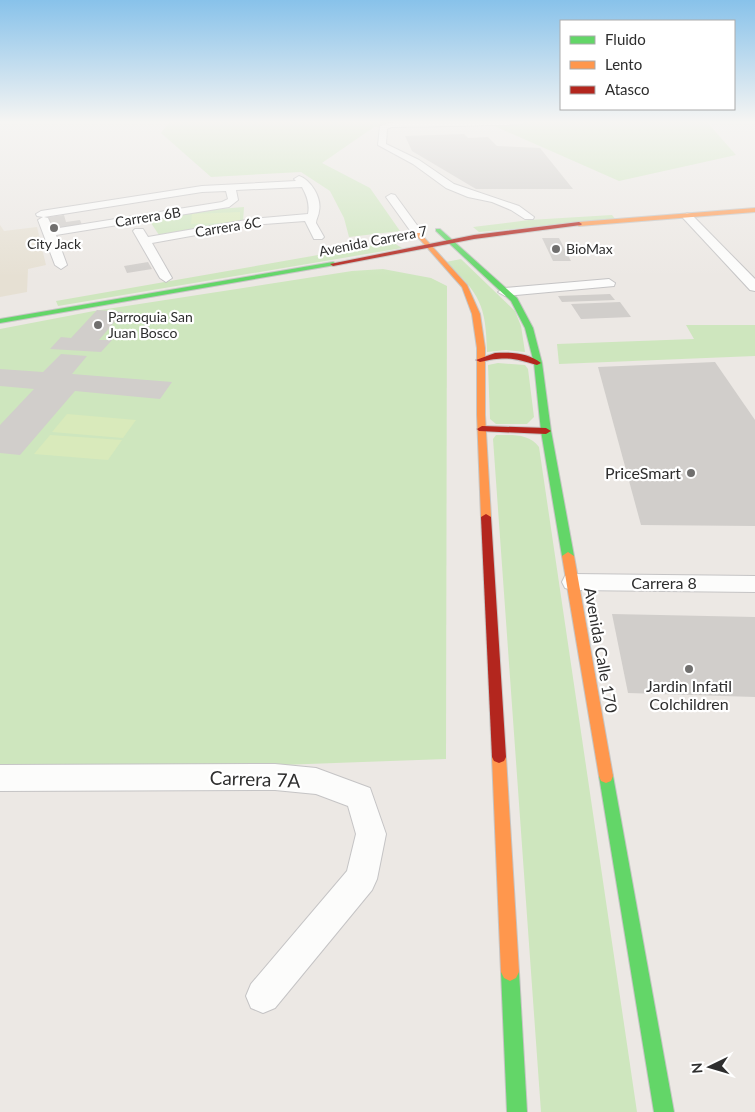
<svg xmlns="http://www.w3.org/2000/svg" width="755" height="1112" font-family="Lato,sans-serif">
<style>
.education{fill:#e6e0d3}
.green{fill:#cee6be}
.pitch{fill:#d9eabb}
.building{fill:#d1cecb}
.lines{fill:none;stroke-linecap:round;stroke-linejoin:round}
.street-casing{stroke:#c5c4c5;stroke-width:2}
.fast-casing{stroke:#c6c5c4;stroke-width:2}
.slow-casing{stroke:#c6c5c4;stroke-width:2}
.jam-casing{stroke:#c6c5c4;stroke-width:2}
.street{fill:#fcfcfb;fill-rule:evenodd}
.fast{fill:#63d668;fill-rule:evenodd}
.slow{fill:#ff974d;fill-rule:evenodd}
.jam{fill:#b3261e;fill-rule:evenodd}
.poi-dot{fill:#706f6e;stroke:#fff;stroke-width:2}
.labels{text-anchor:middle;stroke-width:4.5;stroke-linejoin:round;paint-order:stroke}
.far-street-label{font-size:14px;fill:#2e2e2e;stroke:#fff}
.far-poi-label{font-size:14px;fill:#2e2e2e;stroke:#fff;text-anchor:start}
.poi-label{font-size:16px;fill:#2e2e2e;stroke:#fff;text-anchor:end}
.street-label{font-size:16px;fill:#2e2e2e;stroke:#fff}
.near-street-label{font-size:19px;fill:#2e2e2e;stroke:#fff}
</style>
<rect width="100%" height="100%" fill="#ece8e4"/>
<path class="education" d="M0,225L4,231L37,227L46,265L28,269L27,292L0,297Z"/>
<g class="green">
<path d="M170,121H448L374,127L322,163L370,188L400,231L349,237L344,218L330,191L301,172L211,177L161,133Z"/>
<path d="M483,121H706L736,155L619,181Z"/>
<path d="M244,207L243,222L159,235L149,220L194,211Z"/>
<path d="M612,215L616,220L479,232L473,227L529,220Z"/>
<path d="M392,242L402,248L58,306L56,301Z"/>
<path d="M461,259L515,311L521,326L525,352L506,350L487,352C486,305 480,294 446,262Z"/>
<path d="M383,269L431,278L447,286L446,759L0,775V329L94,311L352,271Z"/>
<path d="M686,325H755V356L559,364L557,344L694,339Z"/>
<path d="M498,363L525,365L528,369L534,417L527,424H496L490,419L488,365Z"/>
<path d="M496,435C512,435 529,433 539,447L637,1112H541L493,439Z"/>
</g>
<g class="pitch">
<path d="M240,212V222L191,224L192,214Z"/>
<path d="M67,414L136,420L123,438L52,432Z"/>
<path d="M50,435L122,440L108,460L34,454Z"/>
</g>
<g class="building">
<path d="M464,134L468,138L488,137L497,146L540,148L573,189H476L412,151L405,136Z"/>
<path d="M64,215L66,222L80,220L82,225L51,230L48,217Z"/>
<path d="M542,238H559L571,261H553Z"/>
<path d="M148,262L152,269L127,273L124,266Z"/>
<path d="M610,294L615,300L562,302L558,296Z"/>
<path d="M620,302L631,317L581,319L571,304Z"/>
<path d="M97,310L123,312L99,340H112L101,352L50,349L61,337L71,338Z"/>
<path d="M61,354L87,356L72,374L172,382L160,399L75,391L20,455L0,453V425L34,389L0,386V369L43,372Z"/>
<path d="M715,362L755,420V526L641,525L598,367Z"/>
<path d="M612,614L755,617V697L628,693Z"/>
</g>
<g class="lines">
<defs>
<g id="street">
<path d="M423,121H524L521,124L505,125L391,127L387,129L386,144L419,160L454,184L519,206L534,217L533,219H525L511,210L492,202L468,197L446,188L413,164L378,145L380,126L390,123Z"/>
<path d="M299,176C311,180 322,198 319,211C319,215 316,219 316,223L324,237L322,239H314L305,221L252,225L152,243L172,278L166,282L160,278L133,231L135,229H143L148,237L252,219L308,214C310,204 307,196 302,187L236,190L238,200L229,207L56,235L67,265L61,269L55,265L38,220L43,217L37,216L36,214L41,211L202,186L296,181L294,179ZM226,191L228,199L222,202L53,229L48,218L44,217L202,192Z"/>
<path d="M391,194L395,195L422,232L424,234L422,236H414L386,197Z"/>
<path d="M687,213L691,214L755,279V291L750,290L683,218L682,216Z"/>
<path d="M609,279L615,283L614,286L505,296L498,292L505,288Z"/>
<path d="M573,574L755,576V592L573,590L565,588L562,582L565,576Z"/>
<path d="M275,764L316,768L370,788L386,834L377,879L372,890L275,1008L263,1013L251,1008L246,996L251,984L347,871L356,834L348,806L316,794L275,790L0,791V765Z"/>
</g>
<g id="fast">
<path d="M436,229H440L517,298L533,328L542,363L551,431L574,556L572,559H564L562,556L541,431L534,363L525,328L511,301L436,231Z"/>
<path d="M333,262L335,263V265L0,323V319Z"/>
<path d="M606,769L611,771L613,776L674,1112H654L599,776L601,771Z"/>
<path d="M510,963L516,966L519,972L527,1112H507L501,972L504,966Z"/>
</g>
<g id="slow">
<path d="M755,208V212L579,226L576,224L579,222Z"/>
<path d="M416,233H420L467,285L480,314L485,348V415L491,517L486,520L481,517L477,415V348L472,314L462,287L416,235Z"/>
<path d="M568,552L574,556L613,776L611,781L606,783L601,781L599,776L562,556Z"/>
<path d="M499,751L504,753L506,757L519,972L516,978L510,981L504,978L501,972L492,757L494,753Z"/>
</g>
<g id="jam">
<path d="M579,222L582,224L581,225L474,239L333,266L330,264L474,235Z"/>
<path d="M495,353C510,352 529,353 541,363L537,365C513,358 505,356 480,362L476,360Z"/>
<path d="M482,426L546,428L551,431L546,434L479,431L477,429Z"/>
<path d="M486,514L491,517L506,757L504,761L499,763L494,761L492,757L481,517Z"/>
</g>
</defs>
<use href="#street" class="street-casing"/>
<use href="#fast" class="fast-casing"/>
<use href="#slow" class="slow-casing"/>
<use href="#jam" class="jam-casing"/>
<use href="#street" class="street"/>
<use href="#fast" class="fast"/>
<use href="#slow" class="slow"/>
<use href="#jam" class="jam"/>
</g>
<linearGradient id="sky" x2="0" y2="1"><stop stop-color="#88c2ea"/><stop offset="0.44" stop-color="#f6f5f3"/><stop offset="1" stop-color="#f6f5f3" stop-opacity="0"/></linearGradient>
<rect width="755" height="277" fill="url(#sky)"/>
<g class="poi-dot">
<circle cx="54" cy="228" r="5"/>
<circle cx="556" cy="249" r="5"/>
<circle cx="98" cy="325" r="5"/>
<circle cx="691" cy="473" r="5"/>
<circle cx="689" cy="669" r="5"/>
</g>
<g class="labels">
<g class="far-street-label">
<text transform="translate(148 217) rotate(-9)" y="5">Carrera 6B</text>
<text transform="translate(228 227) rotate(-9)" y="5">Carrera 6C</text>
<text transform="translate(373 241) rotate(-11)" y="5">Avenida Carrera 7</text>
</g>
<g class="far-poi-label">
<text x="54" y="249" text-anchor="middle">City Jack</text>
<text x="566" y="254">BioMax</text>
<text x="108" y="322">Parroquia San<tspan x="108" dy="16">Juan Bosco</tspan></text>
</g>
<g class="poi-label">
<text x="681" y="479">PriceSmart</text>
<text x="689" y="692" text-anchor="middle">Jardin Infatil<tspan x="689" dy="18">Colchildren</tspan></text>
</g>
<g class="street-label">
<text x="664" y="589">Carrera 8</text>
<text transform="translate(601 650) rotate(80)" y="6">Avenida Calle 170</text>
</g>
<g class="near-street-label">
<text transform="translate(255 779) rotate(2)" y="7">Carrera 7A</text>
</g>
</g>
<rect x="560" y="20" width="175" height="90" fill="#ffffff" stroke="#ababab"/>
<rect x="570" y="36" width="25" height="8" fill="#63d668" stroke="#ababab"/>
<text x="605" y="45" font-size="15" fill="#2e2e2e">Fluido</text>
<rect x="570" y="61" width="25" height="8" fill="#ff974d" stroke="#ababab"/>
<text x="605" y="70" font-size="15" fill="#2e2e2e">Lento</text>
<rect x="570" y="86" width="25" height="8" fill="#b3261e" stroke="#ababab"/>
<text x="605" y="95" font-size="15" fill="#2e2e2e">Atasco</text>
<g transform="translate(710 1067) rotate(265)" stroke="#ffffff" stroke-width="4" paint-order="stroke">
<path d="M0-4L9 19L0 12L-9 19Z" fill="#2e2e2e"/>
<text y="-8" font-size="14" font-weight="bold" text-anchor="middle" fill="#2e2e2e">N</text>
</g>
</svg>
